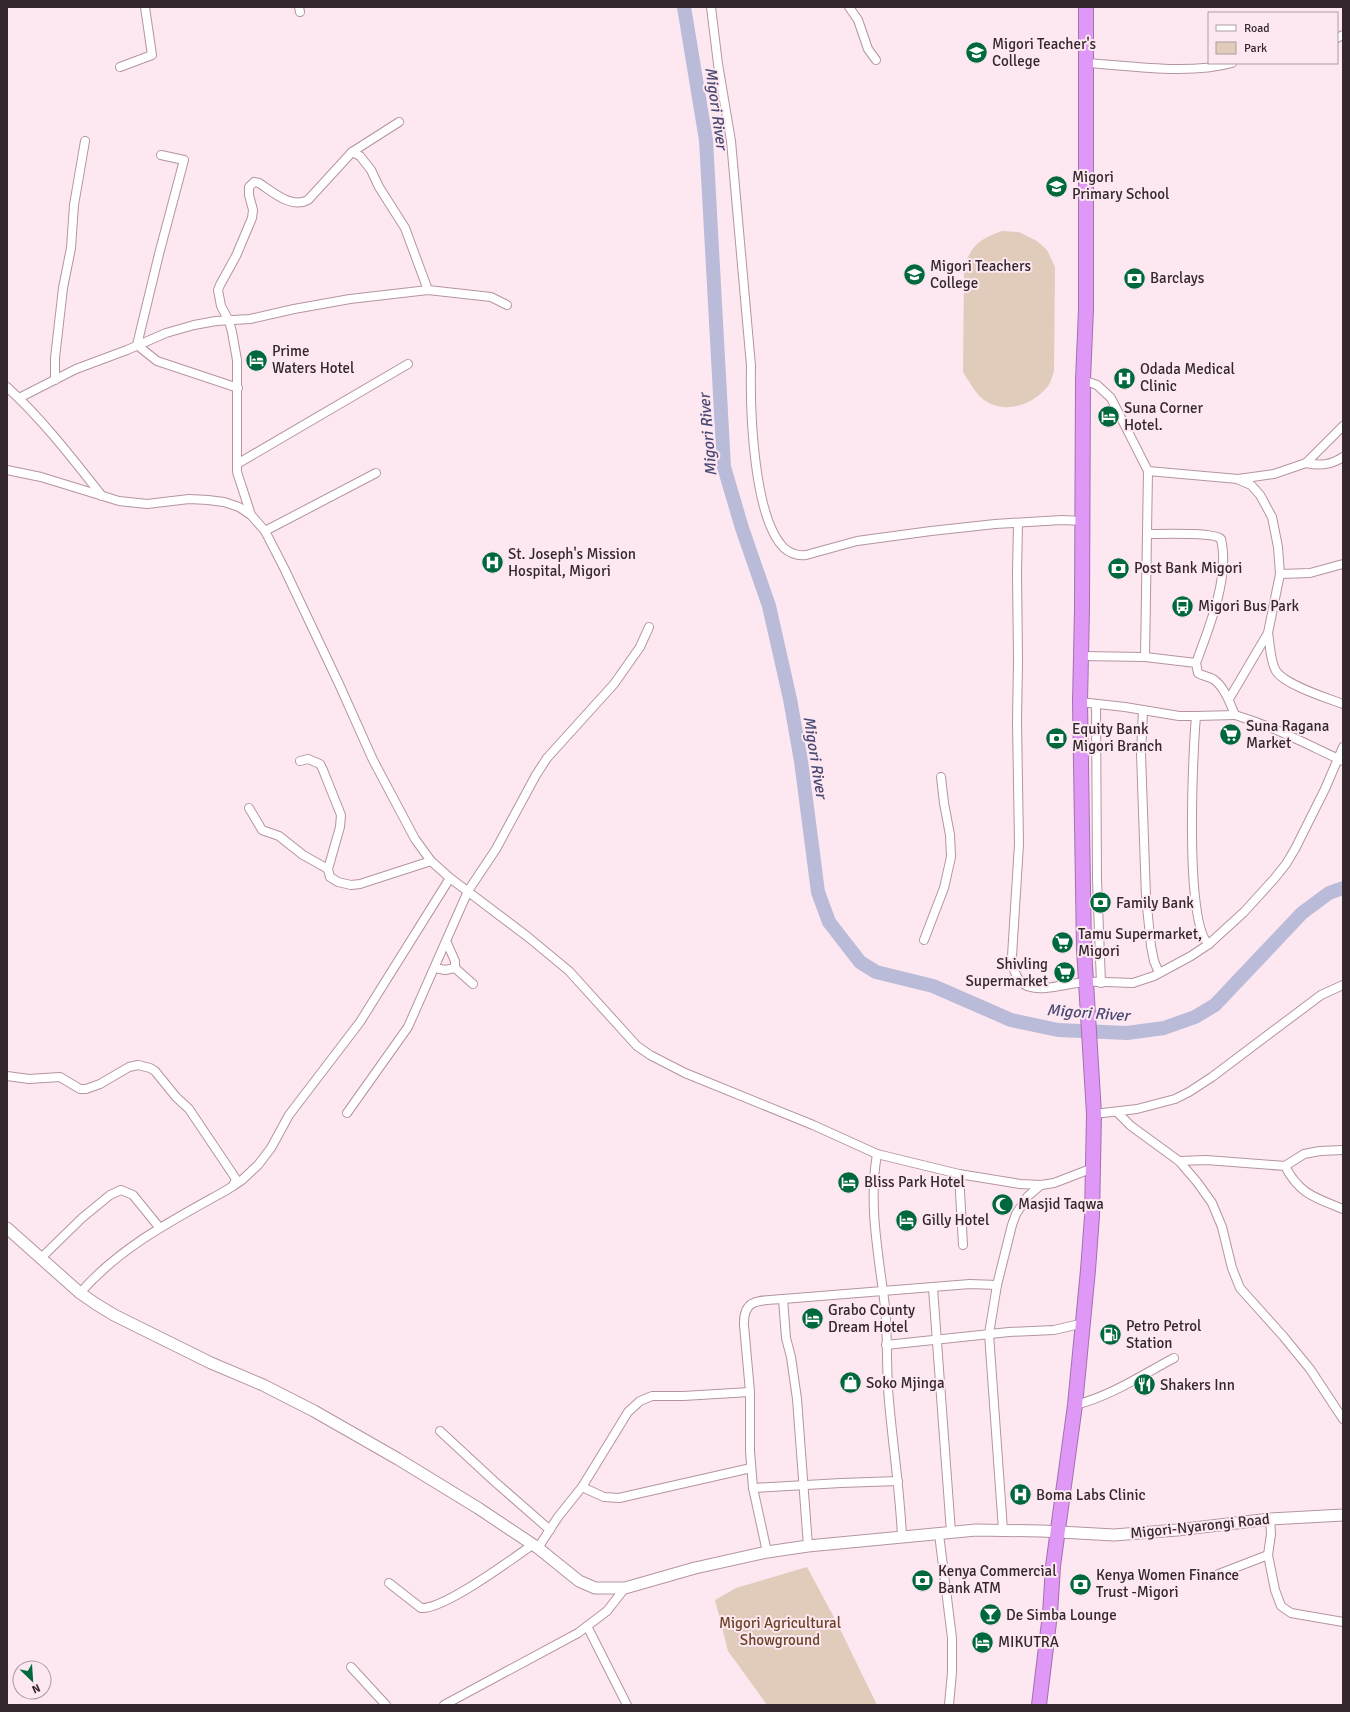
<svg xmlns="http://www.w3.org/2000/svg" width="1350" height="1712" font-family="Signika,sans-serif">
<style>
.green{fill:#e1cbbb}
.lines{fill:none;stroke-linecap:round;stroke-linejoin:round}
.river{stroke:#babbd8;stroke-width:14}
.street-casing{stroke:#b594a2;stroke-width:10}
.secondary-casing{stroke:#b594a2;stroke-width:13}
.highway-casing{stroke:#a370b0;stroke-width:16}
.street{stroke:#fff;stroke-width:8}
.secondary{stroke:#fff;stroke-width:11}
.highway{stroke:#df98f6;stroke-width:14}
.labels{text-anchor:middle;stroke-width:4;stroke-linejoin:round;paint-order:stroke}
.poi-label{font-size:15px;fill:#34272d;stroke:#fde8f1;text-anchor:start}
.street-label{font-size:15px;fill:#34272d;stroke:#fde8f1}
.park-label{font-size:15px;fill:#6b4325;stroke:#fde8f1}
.water-label{font-size:16px;font-style:italic;fill:#494872;stroke:#fde8f1}
</style>
<rect width="100%" height="100%" fill="#fde8f1"/>
<g class="green">
<path d="M1002,231L1019,232L1037,241L1047,250L1055,267L1054,371C1052,376 1051,382 1048,386C1033,405 1005,415 984,400C975,393 969,381 963,372L964,273C968,247 979,239 1002,231Z"/>
<path d="M807,1567L837,1623L877,1705H767L728,1651L715,1600L736,1588Z"/>
</g>
<g class="lines">
<path class="river" d="M684,7L706,140L724,467L742,528L769,606L790,699L801,761L818,892L829,922L860,962L876,972L933,986L1011,1020L1058,1030L1127,1033L1164,1028L1195,1017L1215,1005L1302,913L1329,893L1343,888"/>
<defs>
<g id="street">
<path d="M299,7L300,12"/>
<path d="M711,7L718,64L731,141L751,366C750,409 753,517 784,548C791,554 798,556 806,555L857,541L931,531L995,524L1062,520L1083,521"/>
<path d="M849,7L858,20L868,49L876,60"/>
<path d="M1337,38L1343,35"/>
<path d="M1087,63C1132,66 1189,75 1232,63"/>
<path d="M120,67L152,55L145,7"/>
<path d="M352,152L399,122"/>
<path d="M161,155L184,160L159,254L137,345L157,361L238,388"/>
<path d="M55,380V358L63,288L71,248L74,205L85,141"/>
<path d="M1083,380L1097,385L1111,398L1148,471L1238,479L1274,474L1306,463L1343,426"/>
<path d="M7,387C43,420 72,458 102,496"/>
<path d="M19,398L76,369L127,350L166,333L194,325L216,321L250,319L294,309L350,299L428,290L491,297L507,305"/>
<path d="M1306,463C1320,466 1331,465 1343,457"/>
<path d="M237,464L408,364"/>
<path d="M7,470L41,477L119,501L147,504L189,499L208,500L224,502L239,507L251,515L265,531L284,568L339,684L373,760L415,839L431,861L450,878L528,937L569,971L637,1046L650,1055L685,1073L813,1125L877,1154L959,1174L1020,1184L1041,1185L1054,1183L1093,1168"/>
<path d="M251,515L237,472V360L232,332L229,321L221,306L218,290L220,285L236,256L252,218L253,210L249,195V187L254,182L259,183C273,192 291,209 308,200L352,152L360,156L371,170L379,187L405,228L428,290"/>
<path d="M1018,523L1017,573L1018,660L1017,722L1019,844L1012,956C1014,1005 1055,984 1086,982C1101,981 1117,983 1133,983L1154,976L1191,956L1209,944L1244,912L1274,879L1286,864L1295,849L1325,789L1343,747"/>
<path d="M265,531L376,473"/>
<path d="M1148,534C1161,534 1214,532 1221,539C1230,577 1209,628 1196,663"/>
<path d="M1280,574L1310,573L1343,564"/>
<path d="M1268,633C1270,644 1270,661 1276,671C1285,685 1327,698 1343,704"/>
<path d="M1081,656L1145,657L1196,663L1198,673C1202,676 1208,676 1213,679C1224,686 1230,703 1235,715C1275,727 1306,744 1343,761"/>
<path d="M1145,657L1148,471"/>
<path d="M1229,699L1268,633L1280,574L1278,547L1272,517L1260,495L1251,485L1239,480"/>
<path d="M1080,702L1125,707L1179,716H1196"/>
<path d="M1096,704L1097,880L1101,983"/>
<path d="M1143,710L1141,754L1146,897L1151,946L1154,961L1159,973"/>
<path d="M300,761L308,759L320,764L323,770L341,815L340,827L328,869L330,877L338,882L351,885L360,884L431,861"/>
<path d="M249,808L262,830L279,836L303,855L328,869"/>
<path d="M924,940L944,888L951,857L950,835L944,803L941,777"/>
<path d="M447,943L455,961V968L473,984"/>
<path d="M1209,944C1184,926 1193,750 1196,716L1235,715"/>
<path d="M435,968L445,970L455,968"/>
<path d="M7,1076L29,1079L60,1077L80,1089H86L100,1084L129,1067L138,1065L150,1068L155,1071L176,1097L189,1109L236,1179L233,1186L225,1191C173,1220 120,1247 80,1293"/>
<path d="M1117,1112L1131,1126L1179,1161L1197,1182L1212,1203L1222,1227L1232,1268L1240,1288L1283,1336L1310,1369L1343,1419"/>
<path d="M347,1113L408,1027L468,891L496,849L536,775L547,758L614,684L640,647L649,627"/>
<path d="M1094,1114L1137,1109L1175,1099L1189,1092L1212,1077L1321,995L1343,985"/>
<path d="M877,1154C868,1206 879,1256 885,1307C888,1338 886,1370 889,1401C893,1447 900,1491 902,1537"/>
<path d="M1179,1161L1206,1160L1285,1166C1299,1194 1316,1198 1343,1209"/>
<path d="M1285,1166L1304,1154L1320,1151L1343,1150"/>
<path d="M959,1174L963,1245"/>
<path d="M233,1186L242,1180L258,1165L271,1148L289,1115L360,1022L450,878"/>
<path d="M41,1258L82,1218L110,1195L121,1190L133,1195L159,1227"/>
<path d="M933,1288L951,1532"/>
<path d="M783,1299L786,1338L791,1357L797,1399L808,1546"/>
<path d="M886,1345L1009,1332L1054,1330L1084,1323"/>
<path d="M1075,1405C1111,1396 1142,1375 1174,1358"/>
<path d="M440,1431L494,1481L550,1530"/>
<path d="M582,1487L604,1497L619,1498L751,1468"/>
<path d="M753,1488L841,1483L898,1481"/>
<path d="M1270,1519L1271,1534L1268,1555L1275,1590L1281,1606L1291,1613L1343,1622"/>
<path d="M1003,1530L989,1334L997,1285L1012,1225L1016,1214L1028,1196L1041,1185"/>
<path d="M939,1534L952,1638V1672L949,1705"/>
<path d="M538,1548L558,1517L582,1487L628,1412L640,1401L652,1396H683L750,1392"/>
<path d="M767,1552L753,1488L750,1451V1392L744,1325C743,1297 761,1301 783,1299L970,1284L997,1285"/>
<path d="M1211,1577L1268,1555"/>
<path d="M389,1583L421,1608C443,1610 511,1560 532,1545"/>
<path d="M587,1626L627,1705"/>
<path d="M351,1667L386,1705"/>
<path d="M444,1705L578,1633L607,1611L625,1588"/>
</g>
<path id="secondary" d="M7,1228L80,1293L96,1304L114,1315L211,1363L263,1385L314,1411L398,1459L478,1508L538,1548L579,1581L595,1588H625L695,1568L767,1552L808,1546L976,1530L1042,1531L1114,1535L1177,1530L1270,1519L1343,1515"/>
<path id="highway" d="M1039,1705L1050,1614L1053,1566L1075,1405L1088,1270L1092,1216L1094,1114L1084,949L1080,702L1082,609L1083,380L1086,309V7"/>
</defs>
<use href="#street" class="street-casing"/>
<use href="#secondary" class="secondary-casing"/>
<use href="#highway" class="highway-casing"/>
<use href="#street" class="street"/>
<use href="#secondary" class="secondary"/>
<use href="#highway" class="highway"/>
</g>
<defs>
<symbol id="university-disc" viewBox="-11 -11 22 22"><circle r="9.5" fill="#00683d" stroke="#fde8f1"/><path d="M0-5L7-2L0 1L-7-2ZM-4 1L0 2.5L4 1V4Q0 6-4 4Z" fill="#fff"/></symbol>
<symbol id="school-disc" viewBox="-11 -11 22 22"><circle r="9.5" fill="#00683d" stroke="#fde8f1"/><path d="M0-5L7-2L0 1L-7-2ZM-4 1L0 2.5L4 1V4Q0 6-4 4Z" fill="#fff"/></symbol>
<symbol id="bank-disc" viewBox="-11 -11 22 22"><circle r="9.5" fill="#00683d" stroke="#fde8f1"/><path d="M-6-4H6V4H-6ZM0-2.3a2.3 2.3 0 1 0 0 4.6a2.3 2.3 0 1 0 0-4.6Z" fill="#fff"/></symbol>
<symbol id="hotel-disc" viewBox="-11 -11 22 22"><circle r="9.5" fill="#00683d" stroke="#fde8f1"/><path d="M-6-4.5h1.5V1H6V5H4.5V3h-9V5H-6ZM-4 0a1.8 1.8 0 1 1 3.6 0ZM.5 0V-2.5h3Q6-2.5 6 0Z" fill="#fff"/></symbol>
<symbol id="hospital-disc" viewBox="-11 -11 22 22"><circle r="9.5" fill="#00683d" stroke="#fde8f1"/><path d="M-5-5h3v3.5h4V-5h3V5h-3V1.5h-4V5h-3Z" fill="#fff"/></symbol>
<symbol id="bus-disc" viewBox="-11 -11 22 22"><circle r="9.5" fill="#00683d" stroke="#fde8f1"/><path d="M-5-6H5V4H4V6H2V4H-2V6H-4V4H-5ZM-3.5-4V0h7V-4ZM-3.5 1.2v1.5H-2V1.2ZM2 1.2v1.5H3.5V1.2Z" fill="#fff"/></symbol>
<symbol id="supermarket-disc" viewBox="-11 -11 22 22"><circle r="9.5" fill="#00683d" stroke="#fde8f1"/><path d="M-6-5.5h2.5l.6 2H6L4.5 2H-2.5L-4.4-4H-6ZM-1.5 3.2a1.3 1.3 0 1 0 .1 0ZM3 3.2a1.3 1.3 0 1 0 .1 0Z" fill="#fff"/></symbol>
<symbol id="mosque-disc" viewBox="-11 -11 22 22"><circle r="9.5" fill="#00683d" stroke="#fde8f1"/><path d="M3.5-4.9A6 6 0 1 0 3.5 4.9A5 5 0 1 1 3.5-4.9Z" fill="#fff"/></symbol>
<symbol id="fuel-disc" viewBox="-11 -11 22 22"><circle r="9.5" fill="#00683d" stroke="#fde8f1"/><path d="M-5.5-6h7V0h2V4h1.3V-2.5L3-4.5l.8-.8L6-3V5H2.5V1h-1V6h-7ZM-4.2-4.7v3.2H.2V-4.7Z" fill="#fff"/></symbol>
<symbol id="shop-disc" viewBox="-11 -11 22 22"><circle r="9.5" fill="#00683d" stroke="#fde8f1"/><path d="M-5-2.5h2.3a2.7 3.5 0 0 1 5.4 0H5L5.5 6h-11ZM-1.5-2.5h3a1.5 2.3 0 0 0-3 0Z" fill="#fff"/></symbol>
<symbol id="restaurant-disc" viewBox="-11 -11 22 22"><circle r="9.5" fill="#00683d" stroke="#fde8f1"/><path d="M-5-6h1v4h1v-4h1v4h1v-4h1v5L-1.5 .5V6h-2V.5L-5-1ZM5-6V6H3V1.5H1.5Q1.5-4 5-6Z" fill="#fff"/></symbol>
<symbol id="bar-disc" viewBox="-11 -11 22 22"><circle r="9.5" fill="#00683d" stroke="#fde8f1"/><path d="M-6-5H6L.8 .8V4.5H3.5V6h-7V4.5H-.8V.8Z" fill="#fff"/></symbol>
</defs>
<g fill-rule="evenodd">
<use href="#university-disc" x="964" y="40" width="25" height="25"/>
<use href="#school-disc" x="1044" y="174" width="25" height="25"/>
<use href="#university-disc" x="902" y="262" width="25" height="25"/>
<use href="#bank-disc" x="1122" y="266" width="25" height="25"/>
<use href="#hotel-disc" x="244" y="348" width="25" height="25"/>
<use href="#hospital-disc" x="1112" y="366" width="25" height="25"/>
<use href="#hotel-disc" x="1096" y="404" width="25" height="25"/>
<use href="#hospital-disc" x="480" y="550" width="25" height="25"/>
<use href="#bank-disc" x="1106" y="556" width="25" height="25"/>
<use href="#bus-disc" x="1170" y="594" width="25" height="25"/>
<use href="#supermarket-disc" x="1218" y="722" width="25" height="25"/>
<use href="#bank-disc" x="1044" y="726" width="25" height="25"/>
<use href="#bank-disc" x="1088" y="890" width="25" height="25"/>
<use href="#supermarket-disc" x="1050" y="930" width="25" height="25"/>
<use href="#supermarket-disc" x="1052" y="960" width="25" height="25"/>
<use href="#hotel-disc" x="836" y="1170" width="25" height="25"/>
<use href="#mosque-disc" x="990" y="1192" width="25" height="25"/>
<use href="#hotel-disc" x="894" y="1208" width="25" height="25"/>
<use href="#hotel-disc" x="800" y="1306" width="25" height="25"/>
<use href="#fuel-disc" x="1098" y="1322" width="25" height="25"/>
<use href="#shop-disc" x="838" y="1370" width="25" height="25"/>
<use href="#restaurant-disc" x="1132" y="1372" width="25" height="25"/>
<use href="#hospital-disc" x="1008" y="1482" width="25" height="25"/>
<use href="#bank-disc" x="910" y="1568" width="25" height="25"/>
<use href="#bank-disc" x="1068" y="1572" width="25" height="25"/>
<use href="#bar-disc" x="978" y="1602" width="25" height="25"/>
<use href="#hotel-disc" x="970" y="1630" width="25" height="25"/>
</g>
<g class="labels">
<g class="poi-label">
<text x="992" y="49">Migori Teacher's<tspan x="992" dy="17">College</tspan></text>
<text x="1072" y="182">Migori<tspan x="1072" dy="17">Primary School</tspan></text>
<text x="930" y="271">Migori Teachers<tspan x="930" dy="17">College</tspan></text>
<text x="1150" y="283">Barclays</text>
<text x="272" y="356">Prime<tspan x="272" dy="17">Waters Hotel</tspan></text>
<text x="1140" y="374">Odada Medical<tspan x="1140" dy="17">Clinic</tspan></text>
<text x="1124" y="413">Suna Corner<tspan x="1124" dy="17">Hotel.</tspan></text>
<text x="508" y="559">St. Joseph's Mission<tspan x="508" dy="17">Hospital, Migori</tspan></text>
<text x="1134" y="573">Post Bank Migori</text>
<text x="1198" y="611">Migori Bus Park</text>
<text x="1246" y="731">Suna Ragana<tspan x="1246" dy="17">Market</tspan></text>
<text x="1072" y="734">Equity Bank<tspan x="1072" dy="17">Migori Branch</tspan></text>
<text x="1116" y="908">Family Bank</text>
<text x="1078" y="939">Tamu Supermarket,<tspan x="1078" dy="17">Migori</tspan></text>
<text x="1048" y="969" text-anchor="end">Shivling<tspan x="1048" dy="17">Supermarket</tspan></text>
<text x="864" y="1187">Bliss Park Hotel</text>
<text x="1018" y="1209">Masjid Taqwa</text>
<text x="922" y="1225">Gilly Hotel</text>
<text x="828" y="1315">Grabo County<tspan x="828" dy="17">Dream Hotel</tspan></text>
<text x="1126" y="1331">Petro Petrol<tspan x="1126" dy="17">Station</tspan></text>
<text x="866" y="1388">Soko Mjinga</text>
<text x="1160" y="1390">Shakers Inn</text>
<text x="1036" y="1500">Boma Labs Clinic</text>
<text x="938" y="1576">Kenya Commercial<tspan x="938" dy="17">Bank ATM</tspan></text>
<text x="1096" y="1580">Kenya Women Finance<tspan x="1096" dy="17">Trust -Migori</tspan></text>
<text x="1006" y="1620">De Simba Lounge</text>
<text x="998" y="1647">MIKUTRA</text>
</g>
<g class="street-label">
<text transform="translate(1200 1526) rotate(-6)" y="5">Migori-Nyarongi Road</text>
</g>
<g class="park-label">
<text x="780" y="1628">Migori Agricultural<tspan x="780" dy="17">Showground</tspan></text>
</g>
<g class="water-label">
<text transform="translate(717 108) rotate(82)" y="6">Migori River</text>
<text transform="translate(707 435) rotate(-95)" y="6">Migori River</text>
<text transform="translate(816 757) rotate(81)" y="6">Migori River</text>
<text transform="translate(1088 1012) rotate(4)" y="6">Migori River</text>
</g>
</g>
<rect width="1350" height="1712" fill="none" stroke="#34272d" stroke-width="16"/>
<rect x="1208" y="12" width="130" height="52" fill="#fde8f1" stroke="#ad9ba3"/>
<rect x="1216" y="25" width="20" height="6" fill="#ffffff" stroke="#ad9ba3"/>
<text x="1244" y="32" font-size="12" fill="#34272d">Road</text>
<rect x="1216" y="42" width="20" height="12" fill="#e1cbbb" stroke="#ad9ba3"/>
<text x="1244" y="52" font-size="12" fill="#34272d">Park</text>
<g transform="translate(32 1680) rotate(155)"><circle r="19" fill="#fde8f1" stroke="#ad9ba3"/>
<path d="M0-3L7 15L0 10L-7 15Z" fill="#00683d"/>
<text y="-6" font-size="11" font-weight="bold" text-anchor="middle" fill="#34272d">N</text>
</g>
</svg>
